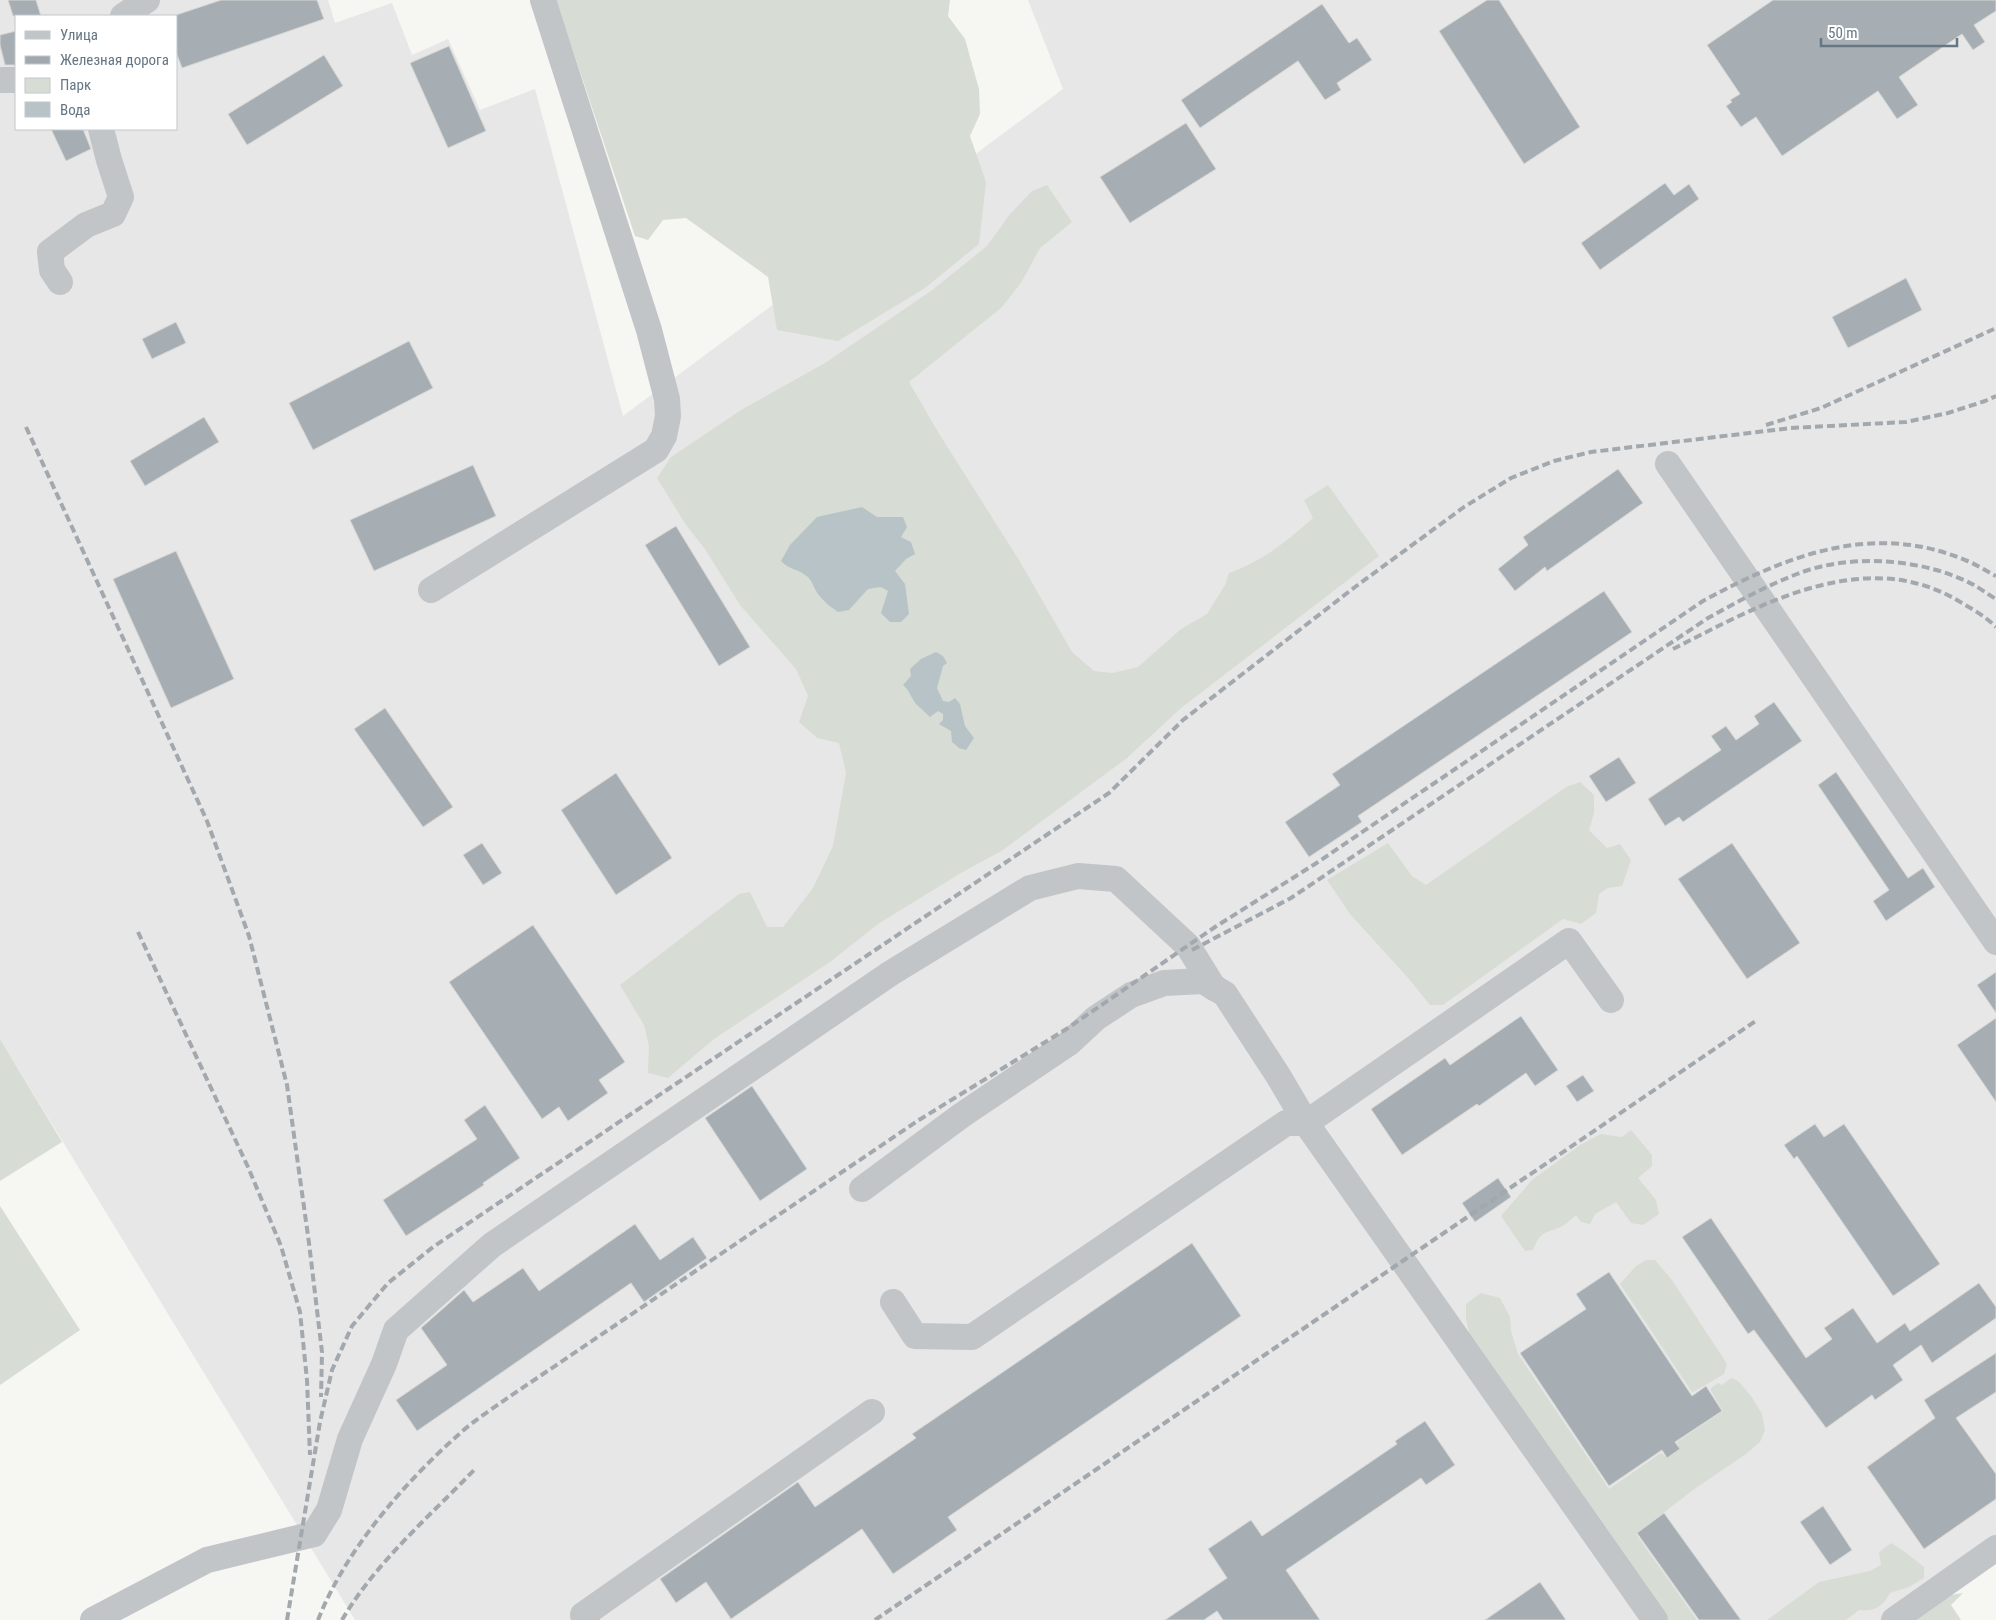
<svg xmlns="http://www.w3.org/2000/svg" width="1996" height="1620" font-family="'Roboto Condensed',sans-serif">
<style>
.built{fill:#e6e7e6;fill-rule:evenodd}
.green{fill:#d7ddd4}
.water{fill:#b8c3c7}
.building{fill:#a6aeb3;stroke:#d7d7d5}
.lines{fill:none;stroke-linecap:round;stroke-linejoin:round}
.minor{stroke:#c1c5c8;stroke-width:26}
.rail{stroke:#a2a8ad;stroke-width:4;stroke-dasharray:8 4;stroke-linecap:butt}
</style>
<rect width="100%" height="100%" fill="#f6f6f3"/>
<path class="built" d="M0,0H328L335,23L392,3L412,55L448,39L480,110L535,89L623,416L1063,89L1028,0H1996V1555L1903,1620H355L0,1039ZM16,16H176V129H16Z"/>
<g class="green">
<path d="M556,0H950L948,16L965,39L979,89L980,114L970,136L986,182L979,244L925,288L838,341L777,330L768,277L686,218L663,220L648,240L635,236Z"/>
<path d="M1047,185L1072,222L1040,248L1021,283L1001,308L909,382L938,432L1019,560L1072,652L1094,671L1113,673L1138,667L1181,629L1207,614L1225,585L1229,573C1262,562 1287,541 1313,518L1304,500L1328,485L1379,556L1181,708L1127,758L1003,850L961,873L878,924L830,962L714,1039L668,1078L648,1073L649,1046L644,1025L620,985L739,894L750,892L767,927H783L813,888L833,846L846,773L839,743L817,738L799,722L808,696L796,669L740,605L705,549L686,525L657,478L671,457L741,410L825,363L931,291L987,246L1010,214L1032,191Z"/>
<path d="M1580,782L1594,795V813L1589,830L1607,848L1620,844L1631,860L1622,886L1608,888L1599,894L1596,913L1581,924L1563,919L1443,1005H1430L1409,979L1350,914L1327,880L1388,843L1412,876L1426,885L1566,787Z"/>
<path d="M0,1039L62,1142L0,1181Z"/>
<path d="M1631,1130L1652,1155V1166L1638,1178L1656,1200L1659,1214L1643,1225L1631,1223L1616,1202L1595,1214L1590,1224L1581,1222L1576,1215C1572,1218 1568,1223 1564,1225C1547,1235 1542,1227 1533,1250L1525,1251L1501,1216L1532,1180L1580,1145L1601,1134L1622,1137Z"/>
<path d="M0,1206L80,1330L0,1385Z"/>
<path d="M1646,1260H1655L1672,1280L1727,1364L1724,1374L1695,1391L1692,1392L1620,1284L1636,1266Z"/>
<path d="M1481,1293L1500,1298L1510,1317L1511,1331L1518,1354L1609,1489L1661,1453L1667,1458L1680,1450L1677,1442L1723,1411L1710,1389L1718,1383L1722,1385L1731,1378L1738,1381L1751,1396L1762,1414L1765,1430L1760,1442L1746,1454L1693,1490L1636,1534L1697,1620H1665L1473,1350L1466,1319V1304Z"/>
<path d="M1891,1543L1905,1552L1924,1567V1578L1909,1587L1890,1593C1881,1608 1876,1611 1859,1610L1846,1620H1767L1819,1582L1870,1571L1881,1565L1879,1552Z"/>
<path d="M1963,1593L1951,1605L1961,1620H1907L1951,1595Z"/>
</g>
<g class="water">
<path d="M862,507L877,517H903L907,527L901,537L911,542L915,554L906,559L895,571L905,584L909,614L901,622H890L881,613L888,591L881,587L868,589L849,610L838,612C830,607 823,601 818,594C814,588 812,581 808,577C797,568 791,571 781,561L790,545L817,517Z"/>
<path d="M936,652L943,656L947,663L943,666L937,688L943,701L949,702L955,698L960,704L965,726L974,738L966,750L959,748L952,742L951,731L939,724L943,720V714L938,711L930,717L915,703L907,689L903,685L911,676L910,669L921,659Z"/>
</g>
<g class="building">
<path d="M8,0H36L41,16H13Z"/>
<path d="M221,0H317L324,19L182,68L176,52V15Z"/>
<path d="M1487,0H1499L1580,127L1524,164L1439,31Z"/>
<path d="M1773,0H1996V11L1974,25L1985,42L1973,50L1962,34L1899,77L1918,105L1897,119L1878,91L1782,156L1756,117L1741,127L1726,106L1732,102L1730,100L1740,94L1707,45Z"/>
<path d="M1322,4L1349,43L1357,38L1372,60L1337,83L1341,90L1325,100L1298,61L1200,128L1181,100Z"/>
<path d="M16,31V65H5L0,45V35Z"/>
<path d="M449,46L486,131L448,148L410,63Z"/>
<path d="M324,55L343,86L247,145L228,114Z"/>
<path d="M1186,123L1216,169L1130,223L1100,177Z"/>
<path d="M51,129H83L91,149L66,161Z"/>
<path d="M1665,183L1674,195L1689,184L1699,199L1600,270L1581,243Z"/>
<path d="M1906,278L1922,310L1848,348L1832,317Z"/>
<path d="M176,322L186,343L152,359L142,339Z"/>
<path d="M409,341L433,388L313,450L289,403Z"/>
<path d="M204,417L219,442L145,486L130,461Z"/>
<path d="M473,465L496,516L374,571L350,520Z"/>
<path d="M1618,469L1643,503L1547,571L1545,567L1515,591L1498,569L1528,545L1523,537Z"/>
<path d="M676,526L750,647L719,666L645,545Z"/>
<path d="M176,551L234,679L171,708L113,579Z"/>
<path d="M1604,591L1632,632L1358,816L1362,822L1309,857L1285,822L1340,785L1332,774Z"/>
<path d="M1774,702L1802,741L1683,822L1679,817L1665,826L1648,799L1721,750L1711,736L1726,726L1736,740L1759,724L1754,716Z"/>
<path d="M385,708L453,807L423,827L354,729Z"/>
<path d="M1619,757L1636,783L1606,802L1589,776Z"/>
<path d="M1836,772L1908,878L1923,868L1935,887L1886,921L1873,901L1889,890L1818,785Z"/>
<path d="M616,773L672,858L616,895L561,810Z"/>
<path d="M482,843L502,873L483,885L463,855Z"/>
<path d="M1732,843L1800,943L1747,979L1678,879Z"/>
<path d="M533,925L625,1062L599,1080L608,1093L568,1121L559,1107L542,1119L449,982Z"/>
<path d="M1996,972V1013L1977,985Z"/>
<path d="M1521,1016L1558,1070L1535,1086L1526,1073L1479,1106L1477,1104L1402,1155L1371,1109L1445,1058L1450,1065Z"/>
<path d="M1996,1018V1102L1957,1045Z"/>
<path d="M1583,1075L1594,1091L1577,1102L1566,1086Z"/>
<path d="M752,1086L807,1169L760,1201L705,1118Z"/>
<path d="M485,1105L520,1158L483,1183L484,1185L406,1236L383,1200L477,1139L464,1120Z"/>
<path d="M1815,1124L1824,1137L1844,1124L1940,1264L1893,1296L1797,1156L1794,1159L1784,1145Z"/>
<path d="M1498,1178L1511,1197L1475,1222L1462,1203Z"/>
<path d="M1711,1218L1806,1358L1832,1339L1824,1328L1853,1308L1877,1343L1905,1323L1910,1331L1979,1283L1996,1307V1318L1932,1363L1921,1345L1893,1365L1903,1380L1875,1400L1872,1395L1826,1428L1754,1330L1748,1334L1682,1237Z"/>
<path d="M635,1224L660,1260L693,1237L707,1258L644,1302L631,1283L417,1431L396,1400L447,1365L421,1328L464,1290L473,1302L523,1268L539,1291Z"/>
<path d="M1192,1243L1241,1316L948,1517L957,1530L893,1574L862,1529L731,1619L706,1582L676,1603L660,1579L798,1482L815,1507L916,1438L912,1434Z"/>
<path d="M1609,1272L1692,1396L1706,1386L1722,1411L1675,1442L1680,1449L1667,1458L1662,1450L1609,1486L1520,1353L1586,1309L1576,1294Z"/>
<path d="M1996,1353V1392L1956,1418L1996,1474V1499L1924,1549L1867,1467L1935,1418L1924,1400Z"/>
<path d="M1425,1421L1455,1465L1426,1485L1421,1478L1286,1570L1320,1620H1223L1217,1611L1204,1620H1165L1227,1578L1208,1549L1251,1520L1262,1536L1397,1444L1395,1441Z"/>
<path d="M1823,1506L1852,1550L1830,1565L1800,1522Z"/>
<path d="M1664,1513L1741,1620H1699L1637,1533Z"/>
<path d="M1540,1582L1566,1620H1485Z"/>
</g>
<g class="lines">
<g class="minor">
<path d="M123,16L147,0"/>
<path d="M0,80H16"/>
<path d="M60,282L52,270L50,252L86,225L113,214L121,197L109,160L101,129"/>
<path d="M1668,464L1996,942"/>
<path d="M431,590L656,450L664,436L668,416L667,399L649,330L543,0"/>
<path d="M1611,1000L1569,941L1306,1123L1655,1620"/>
<path d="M862,1189L962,1115L1069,1043L1096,1018L1131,995L1164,983L1203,981L1225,994L1279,1077L1306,1123H1286L972,1337L915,1336L893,1302"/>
<path d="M93,1620L207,1560L314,1534L329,1510L350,1439L384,1364L396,1330L492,1245L891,973L1030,888L1078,876L1116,879L1188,946L1214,988"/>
<path d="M587,1620L583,1615L872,1412"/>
<path d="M1894,1620L1996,1548"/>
</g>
<g class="rail">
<path d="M1766,425L1821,408L1994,329"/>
<path d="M26,427L207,821L249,936L287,1085L309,1243L322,1352L321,1397"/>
<path d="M1673,649C1762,604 1869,542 1965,605C1976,611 1987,618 1996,627"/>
<path d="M138,932L248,1167L281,1246L300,1312L307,1380L310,1455"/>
<path d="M1192,950L1291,898L1708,618C1737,602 1766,586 1797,574C1850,553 1923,558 1974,585C1981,589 1989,595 1996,599"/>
<path d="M287,1620L320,1422L332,1370L352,1326L388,1283L433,1247L1109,793L1183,720L1355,587L1464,507L1511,478L1554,461L1591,452L1791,428L1906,422L1948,413L1985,401L1996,396"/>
<path d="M318,1620C345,1551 403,1484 457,1436C473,1421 492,1409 509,1397L919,1120L1068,1028L1215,927L1315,864L1703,601C1786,556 1872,521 1965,560C1976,564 1986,571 1996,576"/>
<path d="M342,1620C376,1562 429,1517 475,1469"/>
<path d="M875,1620L1757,1020"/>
</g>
</g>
<rect x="15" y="15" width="162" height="115" fill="#ffffff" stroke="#c2c8cd"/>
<rect x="25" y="31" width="25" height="8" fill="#c1c5c8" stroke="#c2c8cd"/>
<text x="60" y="40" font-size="15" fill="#667682">Улица</text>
<rect x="25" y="56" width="25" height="8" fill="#a2a8ad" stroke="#c2c8cd"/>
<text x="60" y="65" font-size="15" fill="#667682">Железная дорога</text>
<rect x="25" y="78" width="25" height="15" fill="#d7ddd4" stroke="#c2c8cd"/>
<text x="60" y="90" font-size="15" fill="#667682">Парк</text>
<rect x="25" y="102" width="25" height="15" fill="#b8c3c7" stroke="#c2c8cd"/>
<text x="60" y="115" font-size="15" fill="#667682">Вода</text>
<path d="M1821 38v8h136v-8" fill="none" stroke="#667682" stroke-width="2.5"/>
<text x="1828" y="38" font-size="15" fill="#667682" stroke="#ffffff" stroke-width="4" paint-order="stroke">50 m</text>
</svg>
